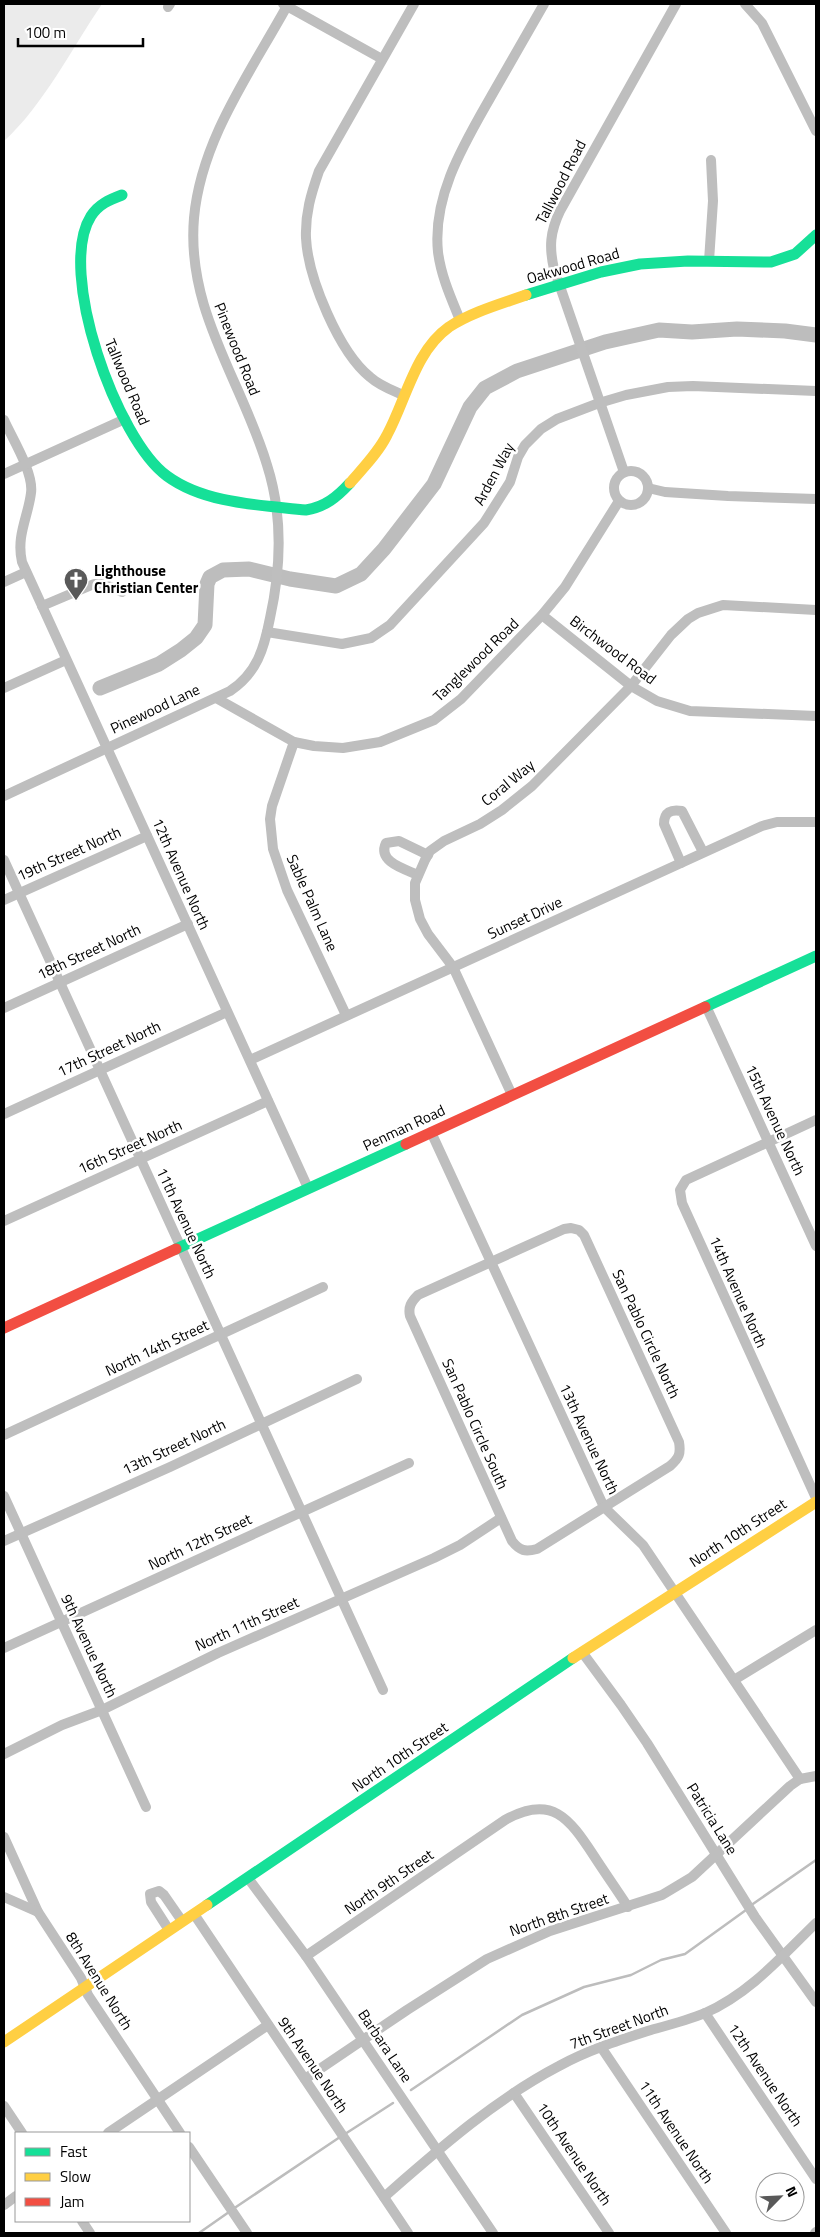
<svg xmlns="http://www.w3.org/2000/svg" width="820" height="2237" font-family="'Titillium Web',sans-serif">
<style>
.green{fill:#ebebeb}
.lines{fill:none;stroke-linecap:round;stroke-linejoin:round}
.stream{stroke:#bdbdbd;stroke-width:2.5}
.river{stroke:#bdbdbd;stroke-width:15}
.street{stroke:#bebebe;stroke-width:10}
.fast{stroke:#16e098;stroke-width:11}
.slow{stroke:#ffcf43;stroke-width:11}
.jam{stroke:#f24e42;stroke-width:11}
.labels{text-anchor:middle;stroke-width:5;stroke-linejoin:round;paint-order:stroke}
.street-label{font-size:15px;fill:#000;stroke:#fff}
.poi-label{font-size:15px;font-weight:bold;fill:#000;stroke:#fff;text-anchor:start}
</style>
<rect width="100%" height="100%" fill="#fff"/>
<path class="green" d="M4,4H102C72,48 43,106 4,141Z"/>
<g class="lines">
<g class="stream">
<path d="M750,1906L816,1860"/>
<path d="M411,2090L522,2015L584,1987L631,1975L661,1960L685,1954L746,1910"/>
<path d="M345,2134L393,2103"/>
<path d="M233,2209L340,2137"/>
<path d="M199,2233L229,2212"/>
</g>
<path class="river" d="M100,688L159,664L181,650L196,638L205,625L207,584L210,577L223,570L249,569L290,579L336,586L361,574L384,549L434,484L470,407L485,388L517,371L605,342L659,330L692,332L737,329L785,331L816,335"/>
<g class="street">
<path d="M283,4L382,59"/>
<path d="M745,4L762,23L816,131"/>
<path d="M168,7L170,4"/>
<path d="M709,261L713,201L711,160"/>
<path d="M460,320C451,298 441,276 438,252C432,194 466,141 493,93C510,63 527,34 544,4"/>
<path d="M403,395C392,390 380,386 370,377C339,352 308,278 306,238C305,214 311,194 319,171L414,4"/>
<path d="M4,420C12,438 34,473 31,493C28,517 16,536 22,562L308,1188"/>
<circle cx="631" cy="488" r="17"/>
<path d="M624,472L554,269C549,247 550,232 560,211L676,4"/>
<path d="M4,474L125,419"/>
<path d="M648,488L665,492L728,496L816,499"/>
<path d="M4,582L26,572"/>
<path d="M42,606L94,584H104L122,592"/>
<path d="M542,615L631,686L657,701L690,711L816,716"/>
<path d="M267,632L342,644L371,638L390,625L484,523L510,482L518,457L525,445L541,429L557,419L599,403L626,395L668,387L693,386L816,391"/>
<path d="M4,688L66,660"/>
<path d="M216,698L294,742L314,746L343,748L380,742L434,720L461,699L542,615L565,587L619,501"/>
<path d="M294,742L272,806L270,819L273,849L287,890L346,1015"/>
<path d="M4,796L230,691C257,673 264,649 270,618C281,568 283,515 267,465C242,381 186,311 194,218C201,140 250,73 287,6"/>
<path d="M4,860L383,1690"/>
<path d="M681,863L664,824C664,812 671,809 682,811L703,852"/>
<path d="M418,875C405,869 377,862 386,843L399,841L428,855"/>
<path d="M4,900L147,836"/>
<path d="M706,1006L816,1246"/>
<path d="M4,1008L188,924"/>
<path d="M250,1060L762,826L777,822H816"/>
<path d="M512,1095L453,967L428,934L420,919L415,900V883L425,860L430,851L444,841L480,824L502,810L532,786L631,686L671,635L688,619L698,613L723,605L816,610"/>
<path d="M4,1114L227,1012"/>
<path d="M816,1120L686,1180L680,1190L682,1203L816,1498"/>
<path d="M431,1132L604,1507L643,1545L800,1779"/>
<path d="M4,1221L268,1101"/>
<path d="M571,1228L579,1230L584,1235L679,1442C681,1454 679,1458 670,1466L537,1549C525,1552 520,1551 512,1541L410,1316C408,1307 411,1302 418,1295L564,1229Z"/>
<path d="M4,1435L323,1287"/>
<path d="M4,1496L146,1807"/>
<path d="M4,1541L170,1467L357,1379"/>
<path d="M4,1648L409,1463"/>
<path d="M582,1652L621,1705L647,1743L755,1917L816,2002"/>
<path d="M734,1680L816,1630"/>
<path d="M4,1754L62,1725L102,1710L218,1653L434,1558L460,1545L501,1518"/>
<path d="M4,1837L38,1912L81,1978L88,1995L180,2133"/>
<path d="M248,1878L306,1956L493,2233"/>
<path d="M4,1897L38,1912"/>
<path d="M194,1914L408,2233"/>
<path d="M169,1930L151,1902L150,1894L159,1891L164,1895L182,1921"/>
<path d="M306,1956L505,1820C552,1794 569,1818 594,1856C605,1873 617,1890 628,1907"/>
<path d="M705,2013L816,2179"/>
<path d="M601,2047L726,2233"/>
<path d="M305,2079L407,2010L487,1959L550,1931L662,1895L692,1877L790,1786L800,1779L816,1776"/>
<path d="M514,2093L609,2233"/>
<path d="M4,2106L22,2133"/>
<path d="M108,2133L268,2025"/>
<path d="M189,2147L247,2233"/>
<path d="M384,2197C439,2149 494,2100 559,2066C588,2050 620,2040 651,2030C669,2025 688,2020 705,2013C749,1994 782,1956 816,1923"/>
<path d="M4,2205L16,2196"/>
<path d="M82,2221L90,2233"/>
<path d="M815,2233L816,2232"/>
</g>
<g class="fast">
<path d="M122,195C109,200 99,204 91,216C56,271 117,440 167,476C205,504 261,505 306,510C325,507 337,497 350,483"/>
<path d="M526,295L601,272L640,264L688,261L771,262L795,254L816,235"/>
<path d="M705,1007L816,956"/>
<path d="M176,1249L406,1144"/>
<path d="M207,1905L573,1658"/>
</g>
<g class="slow">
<path d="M350,483C363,468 378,453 387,435C406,400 415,351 449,327C472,312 501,304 526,295"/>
<path d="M573,1658L816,1502"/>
<path d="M4,2042L207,1905"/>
</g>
<g class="jam">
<path d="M406,1144L705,1007"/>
<path d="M4,1328L176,1249"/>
</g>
</g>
<defs>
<symbol id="church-pin" viewBox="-11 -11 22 30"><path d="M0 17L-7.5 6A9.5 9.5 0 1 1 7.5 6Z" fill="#595959" stroke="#fff"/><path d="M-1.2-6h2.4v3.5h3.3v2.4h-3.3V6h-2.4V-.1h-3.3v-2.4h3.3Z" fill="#fff"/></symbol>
</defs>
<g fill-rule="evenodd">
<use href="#church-pin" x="62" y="566" width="28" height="38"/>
</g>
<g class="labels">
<g class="street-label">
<text transform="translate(561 182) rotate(-63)" y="5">Tallwood Road</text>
<text transform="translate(573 266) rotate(-16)" y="5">Oakwood Road</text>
<text transform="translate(237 349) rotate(68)" y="5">Pinewood Road</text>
<text transform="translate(127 382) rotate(67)" y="5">Tallwood Road</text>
<text transform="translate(494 474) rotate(-62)" y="5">Arden Way</text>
<text transform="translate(613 650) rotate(37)" y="5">Birchwood Road</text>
<text transform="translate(476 660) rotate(-44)" y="5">Tanglewood Road</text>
<text transform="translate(155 709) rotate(-25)" y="5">Pinewood Lane</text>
<text transform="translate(508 783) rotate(-39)" y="5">Coral Way</text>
<text transform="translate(69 854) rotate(-24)" y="5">19th Street North</text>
<text transform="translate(181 874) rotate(66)" y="5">12th Avenue North</text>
<text transform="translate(312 903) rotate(66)" y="5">Sable Palm Lane</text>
<text transform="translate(525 918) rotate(-25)" y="5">Sunset Drive</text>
<text transform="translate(89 952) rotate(-25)" y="5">18th Street North</text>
<text transform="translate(109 1049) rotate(-25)" y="5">17th Street North</text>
<text transform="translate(775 1120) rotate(65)" y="5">15th Avenue North</text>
<text transform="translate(404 1128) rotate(-25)" y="5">Penman Road</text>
<text transform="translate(130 1147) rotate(-24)" y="5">16th Street North</text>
<text transform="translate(186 1223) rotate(65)" y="5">11th Avenue North</text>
<text transform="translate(738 1292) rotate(66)" y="5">14th Avenue North</text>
<text transform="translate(646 1334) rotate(65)" y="5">San Pablo Circle North</text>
<text transform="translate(157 1348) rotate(-25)" y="5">North 14th Street</text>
<text transform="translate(475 1424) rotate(66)" y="5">San Pablo Circle South</text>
<text transform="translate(589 1439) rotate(65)" y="5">13th Avenue North</text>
<text transform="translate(174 1447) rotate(-25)" y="5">13th Street North</text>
<text transform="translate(738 1533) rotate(-33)" y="5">North 10th Street</text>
<text transform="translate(200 1542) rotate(-25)" y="5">North 12th Street</text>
<text transform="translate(247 1624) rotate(-24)" y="5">North 11th Street</text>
<text transform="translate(89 1646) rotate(65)" y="5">9th Avenue North</text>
<text transform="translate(400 1757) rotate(-34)" y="5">North 10th Street</text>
<text transform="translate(712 1819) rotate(58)" y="5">Patricia Lane</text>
<text transform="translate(389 1882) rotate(-34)" y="5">North 9th Street</text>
<text transform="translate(559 1915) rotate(-19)" y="5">North 8th Street</text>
<text transform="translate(99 1981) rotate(58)" y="5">8th Avenue North</text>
<text transform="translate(619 2027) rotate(-20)" y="5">7th Street North</text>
<text transform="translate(385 2046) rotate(56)" y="5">Barbara Lane</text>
<text transform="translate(313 2065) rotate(56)" y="5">9th Avenue North</text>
<text transform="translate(765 2075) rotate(56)" y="5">12th Avenue North</text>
<text transform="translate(676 2132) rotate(56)" y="5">11th Avenue North</text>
<text transform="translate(574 2154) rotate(56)" y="5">10th Avenue North</text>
</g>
<g class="poi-label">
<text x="94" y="576">Lighthouse<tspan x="94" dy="17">Christian Center</tspan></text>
</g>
</g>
<rect width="820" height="2237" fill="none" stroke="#000000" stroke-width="10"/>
<rect x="15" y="2132" width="175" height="90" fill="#ffffff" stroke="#999999"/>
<rect x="25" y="2148" width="25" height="8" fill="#16e098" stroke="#999999"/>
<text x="60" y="2157" font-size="15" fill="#000000">Fast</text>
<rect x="25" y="2173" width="25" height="8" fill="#ffcf43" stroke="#999999"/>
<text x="60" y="2182" font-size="15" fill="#000000">Slow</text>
<rect x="25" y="2198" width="25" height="8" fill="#f24e42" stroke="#999999"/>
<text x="60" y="2207" font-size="15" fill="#000000">Jam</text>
<g transform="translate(780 2197) rotate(66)"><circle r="24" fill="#ffffff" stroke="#999999"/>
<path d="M0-4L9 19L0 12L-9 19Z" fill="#595959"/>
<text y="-8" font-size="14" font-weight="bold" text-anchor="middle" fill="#000000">N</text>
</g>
<path d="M18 38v8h125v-8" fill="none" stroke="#000000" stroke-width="2.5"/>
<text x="25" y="38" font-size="15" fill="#000000" stroke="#ffffff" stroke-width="4" paint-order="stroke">100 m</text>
</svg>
